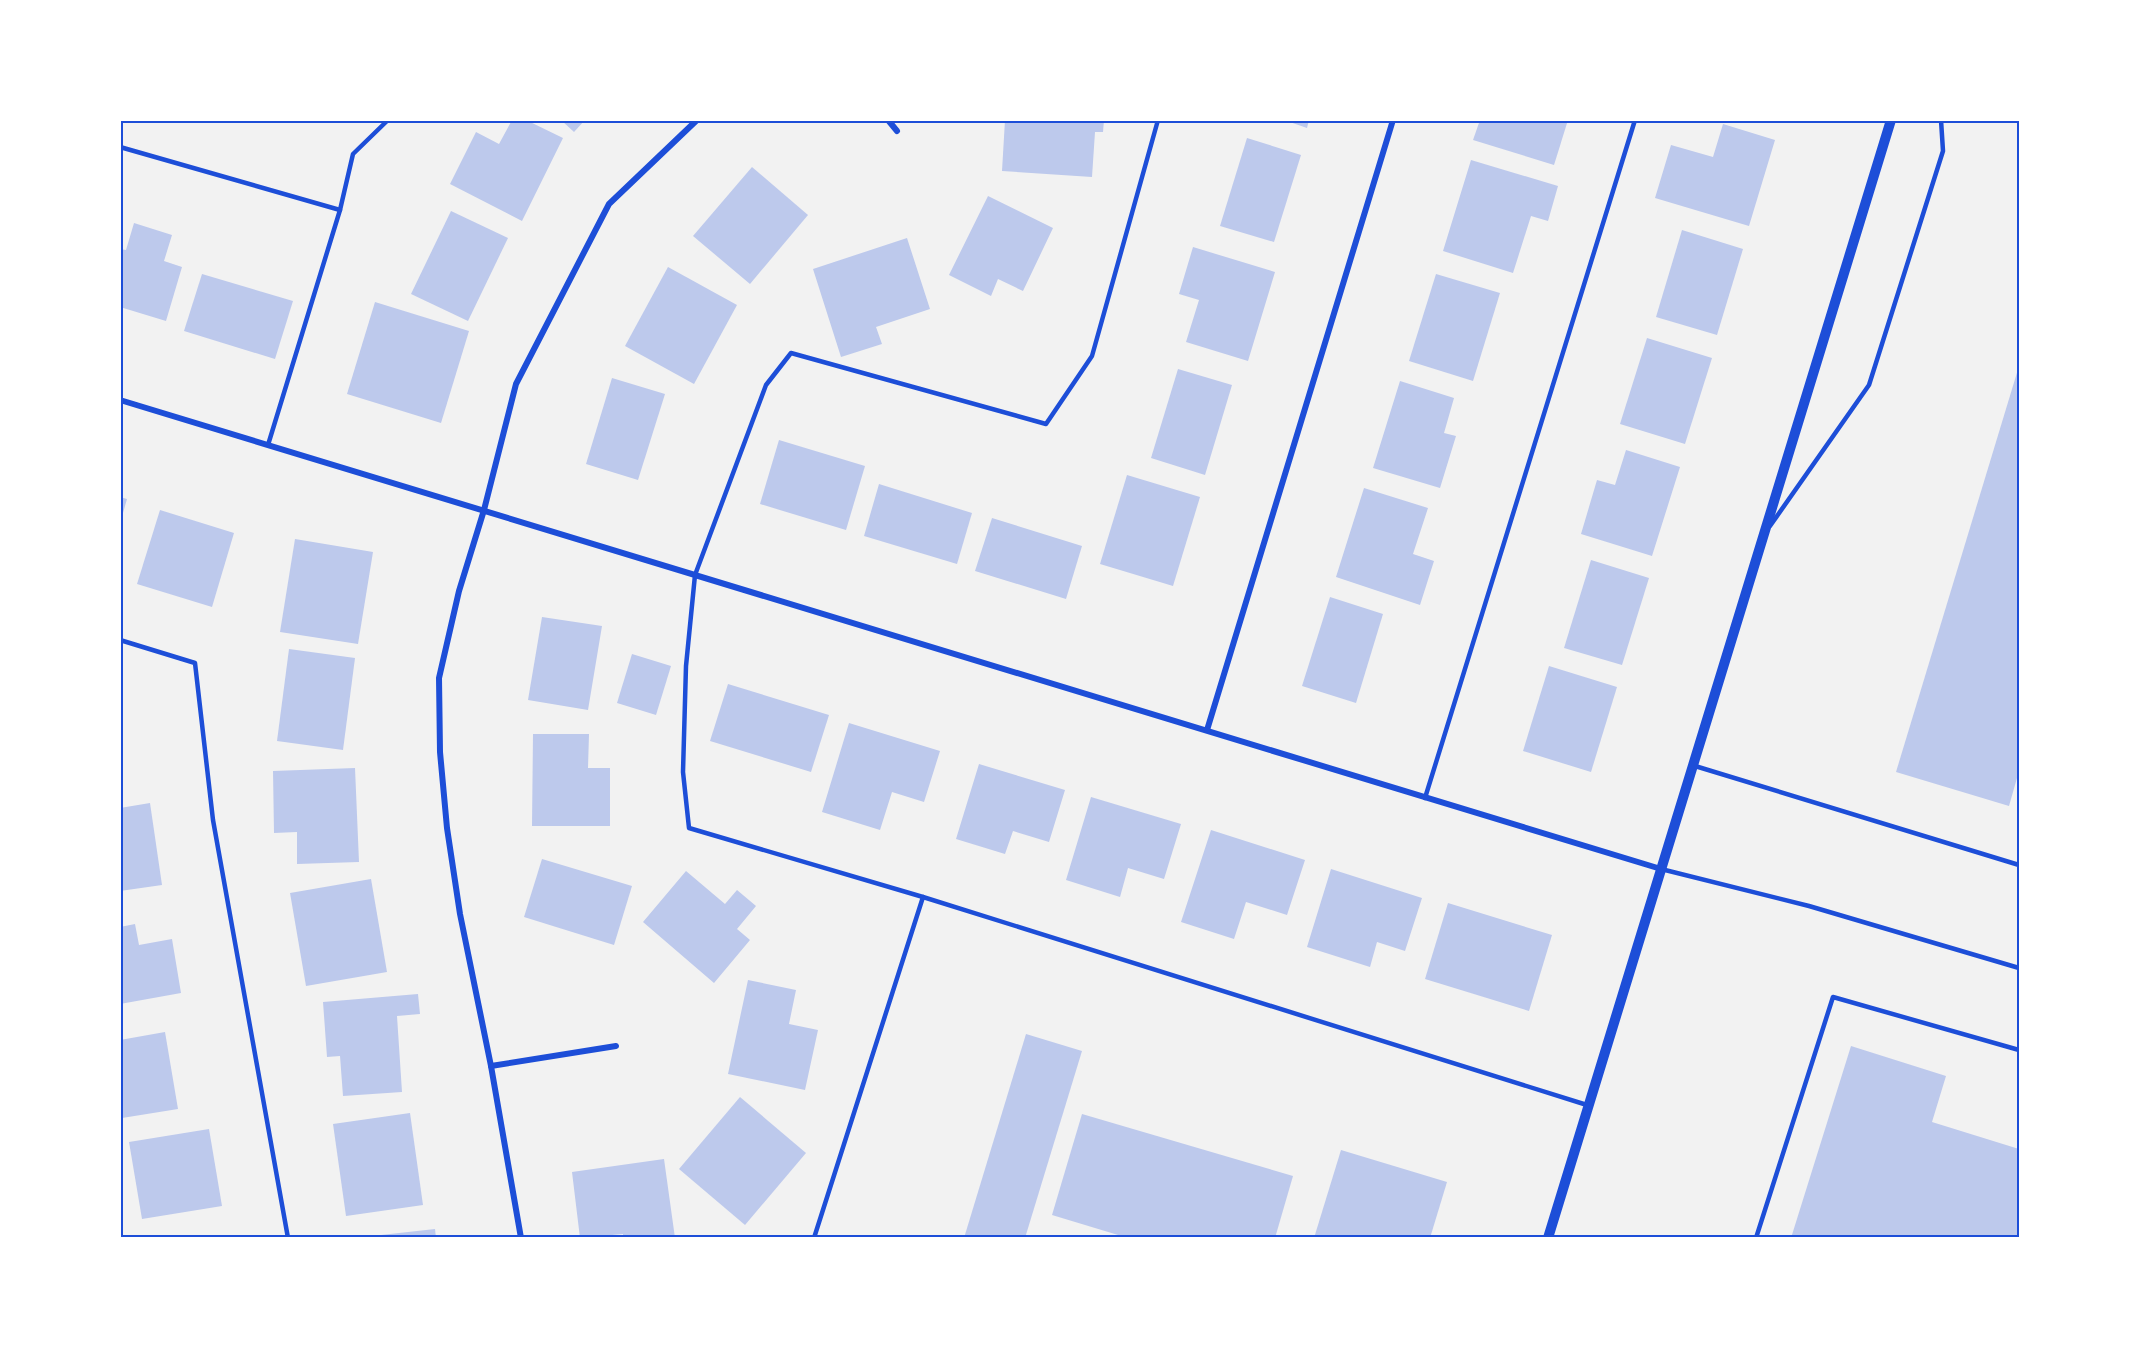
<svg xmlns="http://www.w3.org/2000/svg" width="2139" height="1358" font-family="'Exo 2',sans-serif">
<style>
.building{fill:#bdc9ec}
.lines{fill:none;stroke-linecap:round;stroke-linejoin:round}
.service{stroke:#1d4ed8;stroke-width:4.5}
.minor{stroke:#1d4ed8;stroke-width:6}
.tertiary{stroke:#1d4ed8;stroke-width:10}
.neatline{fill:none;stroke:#1d4ed8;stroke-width:2}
</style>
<rect width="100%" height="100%" fill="#f2f2f2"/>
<g class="building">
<path d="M512,120H526L563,138L522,221L450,184L476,132L499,144Z"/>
<path d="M561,120H585L574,132Z"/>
<path d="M1005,120H1104L1103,132H1095L1092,177L1002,171Z"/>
<path d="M1284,120H1309L1307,128Z"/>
<path d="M1480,120H1568L1554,165L1473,140Z"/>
<path d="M1723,124L1775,140L1749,226L1655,198L1671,145L1713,157Z"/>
<path d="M1247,138L1301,155L1274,242L1220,226Z"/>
<path d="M1471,160L1558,186L1548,221L1531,216L1513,273L1443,251Z"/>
<path d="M752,167L808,215L750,284L693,236Z"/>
<path d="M988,196L1053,228L1023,291L998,279L991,296L949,275Z"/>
<path d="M451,211L508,238L468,321L411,294Z"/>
<path d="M134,223L172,235L164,261L182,267L166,321L120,307V249L126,250Z"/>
<path d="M1682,230L1743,249L1717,335L1656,317Z"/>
<path d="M907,238L930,309L876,327L882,344L841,357L813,269Z"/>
<path d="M1193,247L1275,272L1248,361L1186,342L1199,300L1179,294Z"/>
<path d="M668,267L737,305L694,384L625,346Z"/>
<path d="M202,274L293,301L275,359L184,331Z"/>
<path d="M1436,274L1500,293L1473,381L1409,361Z"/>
<path d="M375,302L469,331L441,423L347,394Z"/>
<path d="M1647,338L1712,358L1685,444L1620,424Z"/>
<path d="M2019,366V771L2009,806L1896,772Z"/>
<path d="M1178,369L1232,385L1205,475L1151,458Z"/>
<path d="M612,378L665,394L638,480L586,464Z"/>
<path d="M1400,381L1454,398L1444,433L1456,436L1440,488L1373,468Z"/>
<path d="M779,440L865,466L846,530L760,504Z"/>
<path d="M1626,450L1680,467L1652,556L1581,534L1597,480L1615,485Z"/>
<path d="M1127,475L1200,497L1173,586L1100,564Z"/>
<path d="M879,484L972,513L957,564L864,536Z"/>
<path d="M1364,488L1428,508L1413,554L1434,561L1420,605L1336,577Z"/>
<path d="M120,497L127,499L121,520H120Z"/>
<path d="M160,510L234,533L212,607L137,584Z"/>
<path d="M992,518L1082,546L1066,599L975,571Z"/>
<path d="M295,539L373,552L358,644L280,632Z"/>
<path d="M1591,560L1649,578L1622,665L1564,648Z"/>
<path d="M1330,597L1383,614L1356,703L1302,686Z"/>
<path d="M542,617L602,626L588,710L528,700Z"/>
<path d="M289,649L355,658L343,750L277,741Z"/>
<path d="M632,654L671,666L656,715L617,703Z"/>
<path d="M1549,666L1617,687L1591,772L1523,751Z"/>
<path d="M728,684L829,715L811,772L710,741Z"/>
<path d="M849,723L940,751L924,802L892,792L880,830L822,812Z"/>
<path d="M533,734H589L588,768H610V826H532Z"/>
<path d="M979,764L1065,790L1049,842L1013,831L1005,854L956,839Z"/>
<path d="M355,768L359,862L297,864V832L274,833L273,771Z"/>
<path d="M1091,797L1181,824L1164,879L1128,868L1120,897L1066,880Z"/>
<path d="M150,803L162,885L120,891V808Z"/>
<path d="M1211,830L1305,860L1287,915L1246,902L1234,939L1181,922Z"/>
<path d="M542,859L632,886L614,945L524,917Z"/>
<path d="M1331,869L1422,898L1405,951L1377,942L1370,967L1307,947Z"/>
<path d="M686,871L725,904L737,890L756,906L737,929L750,940L714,983L643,922Z"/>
<path d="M371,879L387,972L306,986L290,893Z"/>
<path d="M1448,903L1552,935L1529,1011L1425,979Z"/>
<path d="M135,924L139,945L172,939L181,993L120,1004V927Z"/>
<path d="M748,980L796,990L789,1024L818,1030L805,1090L728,1074Z"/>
<path d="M418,994L420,1014L397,1016L402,1092L343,1096L340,1056L327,1057L323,1002Z"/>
<path d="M165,1032L178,1109L122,1118L120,1040Z"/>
<path d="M1026,1034L1082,1051L1025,1238H964Z"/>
<path d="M1851,1046L1946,1076L1932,1122L2019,1149V1238H1791Z"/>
<path d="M740,1097L806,1153L745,1225L679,1169Z"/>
<path d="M410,1113L423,1205L346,1216L333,1124Z"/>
<path d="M1082,1114L1293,1176L1275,1238H1128L1052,1215Z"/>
<path d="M209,1129L222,1206L142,1219L129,1142Z"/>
<path d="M1341,1150L1447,1182L1430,1238H1314Z"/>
<path d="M664,1159L675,1238H623V1234L580,1238L572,1172Z"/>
<path d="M435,1229L436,1238H372V1236Z"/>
</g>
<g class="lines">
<g class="service">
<path d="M1158,120L1092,356L1046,424L791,353L766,385L695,575L686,666L683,772L689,828L923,897L1587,1105"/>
<path d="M120,147L340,210"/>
<path d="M268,445L340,210L353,154L388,120"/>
<path d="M1770,526L1869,385L1943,151L1941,120"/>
<path d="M120,640L195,663L213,820L288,1238"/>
<path d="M1695,766L2019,865"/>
<path d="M1425,798L1635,120"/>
<path d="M1661,869L1809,906L2019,968"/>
<path d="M814,1238L923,897"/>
<path d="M1756,1238L1833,997L2019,1050"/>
</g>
<g class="minor">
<path d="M888,120L897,131"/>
<path d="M120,400L1661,869"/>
<path d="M1207,730L1393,120"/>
<path d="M491,1066L616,1046"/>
<path d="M521,1238L491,1066L460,914L447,828L440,752L439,678L459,591L484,510L516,384L609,204L697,120"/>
</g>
<path class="tertiary" d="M1548,1238L1891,120"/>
</g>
<rect width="2139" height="1358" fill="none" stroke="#ffffff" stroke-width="243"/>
<rect x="122" y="122" width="1896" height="1114" class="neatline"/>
</svg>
